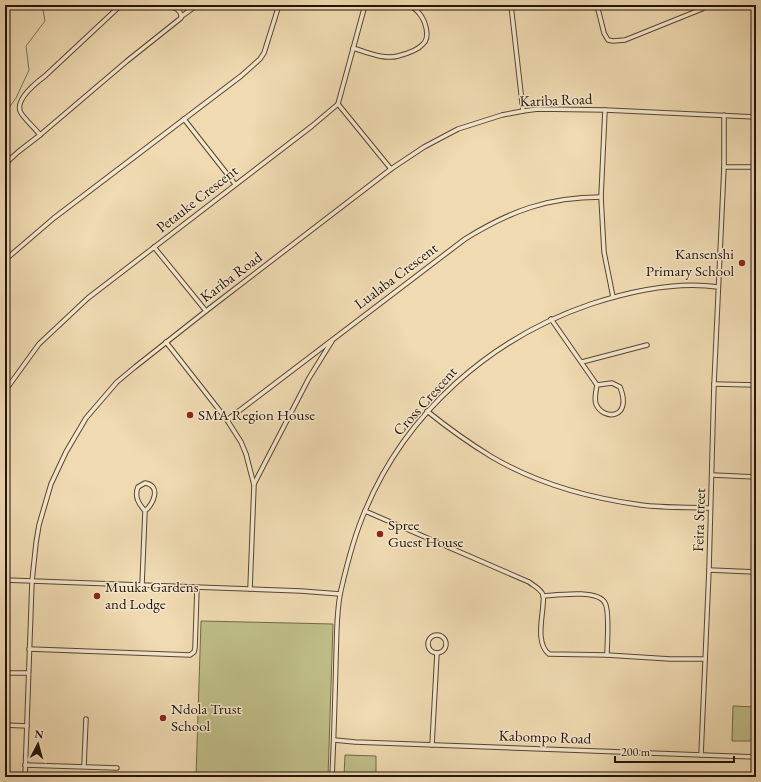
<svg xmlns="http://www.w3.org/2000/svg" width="761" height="782" font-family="'EB Garamond',serif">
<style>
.green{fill:#bfbe88;stroke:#716848}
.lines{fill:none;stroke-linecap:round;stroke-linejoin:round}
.stream{stroke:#6a7869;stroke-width:1}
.street-casing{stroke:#564532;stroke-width:5.5}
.street{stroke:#f5e7cc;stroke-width:3.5}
.poi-dot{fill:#8f2418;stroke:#f5e7cc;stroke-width:1.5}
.labels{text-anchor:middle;stroke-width:3;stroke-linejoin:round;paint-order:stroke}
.street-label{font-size:15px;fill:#231308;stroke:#f5e7cc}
.poi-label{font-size:15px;fill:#231308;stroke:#f5e7cc;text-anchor:start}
</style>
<rect width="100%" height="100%" fill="#efdab1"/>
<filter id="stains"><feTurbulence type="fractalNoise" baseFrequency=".005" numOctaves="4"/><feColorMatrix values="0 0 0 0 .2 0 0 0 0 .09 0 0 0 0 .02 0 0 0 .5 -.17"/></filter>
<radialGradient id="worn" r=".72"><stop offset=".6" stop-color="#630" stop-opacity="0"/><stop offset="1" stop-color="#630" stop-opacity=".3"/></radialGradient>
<g class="green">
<path d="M201,621L333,624L328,777H196Z"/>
<path d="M733,706L756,707V741H732Z"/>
<path d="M345,755L376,756V777L344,776Z"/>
</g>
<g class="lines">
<path class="stream" d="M5,113L16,98L29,70L26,46L45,21L43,10L46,5"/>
<defs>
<g id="street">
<path d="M511,5L523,111"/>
<path d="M597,5L604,33L608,40L613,41L625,40L702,9"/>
<path d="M182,16L193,8L196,5"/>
<path d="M353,48C366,52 384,60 398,56C406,54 418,50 423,44C431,37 425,20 419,13C416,9 411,6 406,5"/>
<path d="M338,104L391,169"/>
<path d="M605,110L601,197L604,252L613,297"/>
<path d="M184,119L235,184"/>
<path d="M40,135C36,129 22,117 20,111C16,98 37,82 45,76L121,5"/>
<path d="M5,164L18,152L40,135L127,61L181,18C182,9 173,7 166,5"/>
<path d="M724,167H756"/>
<path d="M154,247L206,311"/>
<path d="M5,260L54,218L241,76L260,59L264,53L279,5"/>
<path d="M551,319L597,385C596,391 594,398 596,404C603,421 633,419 620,387L612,383L597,385"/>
<path d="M166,342L227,420L241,442L246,454L254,485L250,589"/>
<path d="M582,362L647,345"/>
<path d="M714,384L756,385"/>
<path d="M5,391L39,344L88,298L312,126L338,104L365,5"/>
<path d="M427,411C448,428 469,443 492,457C538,484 589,498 641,505C664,508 687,507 710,508"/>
<path d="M227,420L465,239C510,211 548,197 601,197"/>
<path d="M712,475L756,477"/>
<path d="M254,484L309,378L332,341"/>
<path d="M365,511L529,582C534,586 541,589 543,595C544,598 543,602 543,605C542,620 536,644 549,654L607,655L670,659H705"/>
<path d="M709,570L756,572"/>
<path d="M5,580L301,591L340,594"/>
<path d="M142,585L145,511C153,504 162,486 145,483L138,487C134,497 139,504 145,511"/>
<path d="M543,596C557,595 598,589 605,603C610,611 607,644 607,655"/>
<circle cx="437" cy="644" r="9"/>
<path d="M29,649L190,655L194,652L195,648L197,588"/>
<path d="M5,673H28"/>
<path d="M5,725L27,726"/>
<path d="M334,740L355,742L756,757"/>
<path d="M432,745L437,653"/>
<path d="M701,755L709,570L714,384L724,167V115"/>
<path d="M25,765L117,768"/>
<path d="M84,766L86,719"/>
<path d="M25,777L32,581L36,543L39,525L51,484L66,452L86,418L117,382L135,367L206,311L391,169L424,147L458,129L502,115L523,111L538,109L605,110L756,117"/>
<path d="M332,777C334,737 335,698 336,658C337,636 336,612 341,590C347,564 354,536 365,511C406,412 491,338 591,304C631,291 676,281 718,287"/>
</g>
</defs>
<use href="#street" class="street-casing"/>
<use href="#street" class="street"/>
</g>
<g class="poi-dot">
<circle cx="742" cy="263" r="4"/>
<circle cx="190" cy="415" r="4"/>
<circle cx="380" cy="534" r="4"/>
<circle cx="97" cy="596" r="4"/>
<circle cx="163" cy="718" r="4"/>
</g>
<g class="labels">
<g class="street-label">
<text transform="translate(556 100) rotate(-2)" y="5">Kariba Road</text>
<text transform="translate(197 199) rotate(-38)" y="5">Petauke Crescent</text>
<text transform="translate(396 276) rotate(-37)" y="5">Lualaba Crescent</text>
<text transform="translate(231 277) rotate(-37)" y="5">Kariba Road</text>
<text transform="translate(425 401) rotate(-48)" y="5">Cross Crescent</text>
<text transform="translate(699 520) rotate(-88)" y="5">Feira Street</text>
<text transform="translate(545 737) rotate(2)" y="5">Kabompo Road</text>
</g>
<g class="poi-label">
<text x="734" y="259" text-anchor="end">Kansenshi<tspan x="734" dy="17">Primary School</tspan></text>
<text x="198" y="420">SMA Region House</text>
<text x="388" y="530">Spree<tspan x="388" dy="17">Guest House</tspan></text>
<text x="105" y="592">Muuka Gardens<tspan x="105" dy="17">and Lodge</tspan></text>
<text x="171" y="714">Ndola Trust<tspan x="171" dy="17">School</tspan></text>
</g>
</g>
<rect width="761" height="782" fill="none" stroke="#efdab1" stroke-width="20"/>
<rect x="6" y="6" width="749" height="770" fill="none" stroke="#231308" stroke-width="2"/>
<rect x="10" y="10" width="741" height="762" fill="none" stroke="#231308"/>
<g transform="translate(38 744) rotate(6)" stroke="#f5e7cc" stroke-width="3" paint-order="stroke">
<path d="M0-3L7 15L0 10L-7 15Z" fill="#231308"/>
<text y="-6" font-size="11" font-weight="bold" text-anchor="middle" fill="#231308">N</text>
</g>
<path d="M615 756v6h119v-6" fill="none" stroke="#231308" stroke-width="2"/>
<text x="621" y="756" font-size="12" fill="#231308" stroke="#f5e7cc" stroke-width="3" paint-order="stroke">200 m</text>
<rect width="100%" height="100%" filter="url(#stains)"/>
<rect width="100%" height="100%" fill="url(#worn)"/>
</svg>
